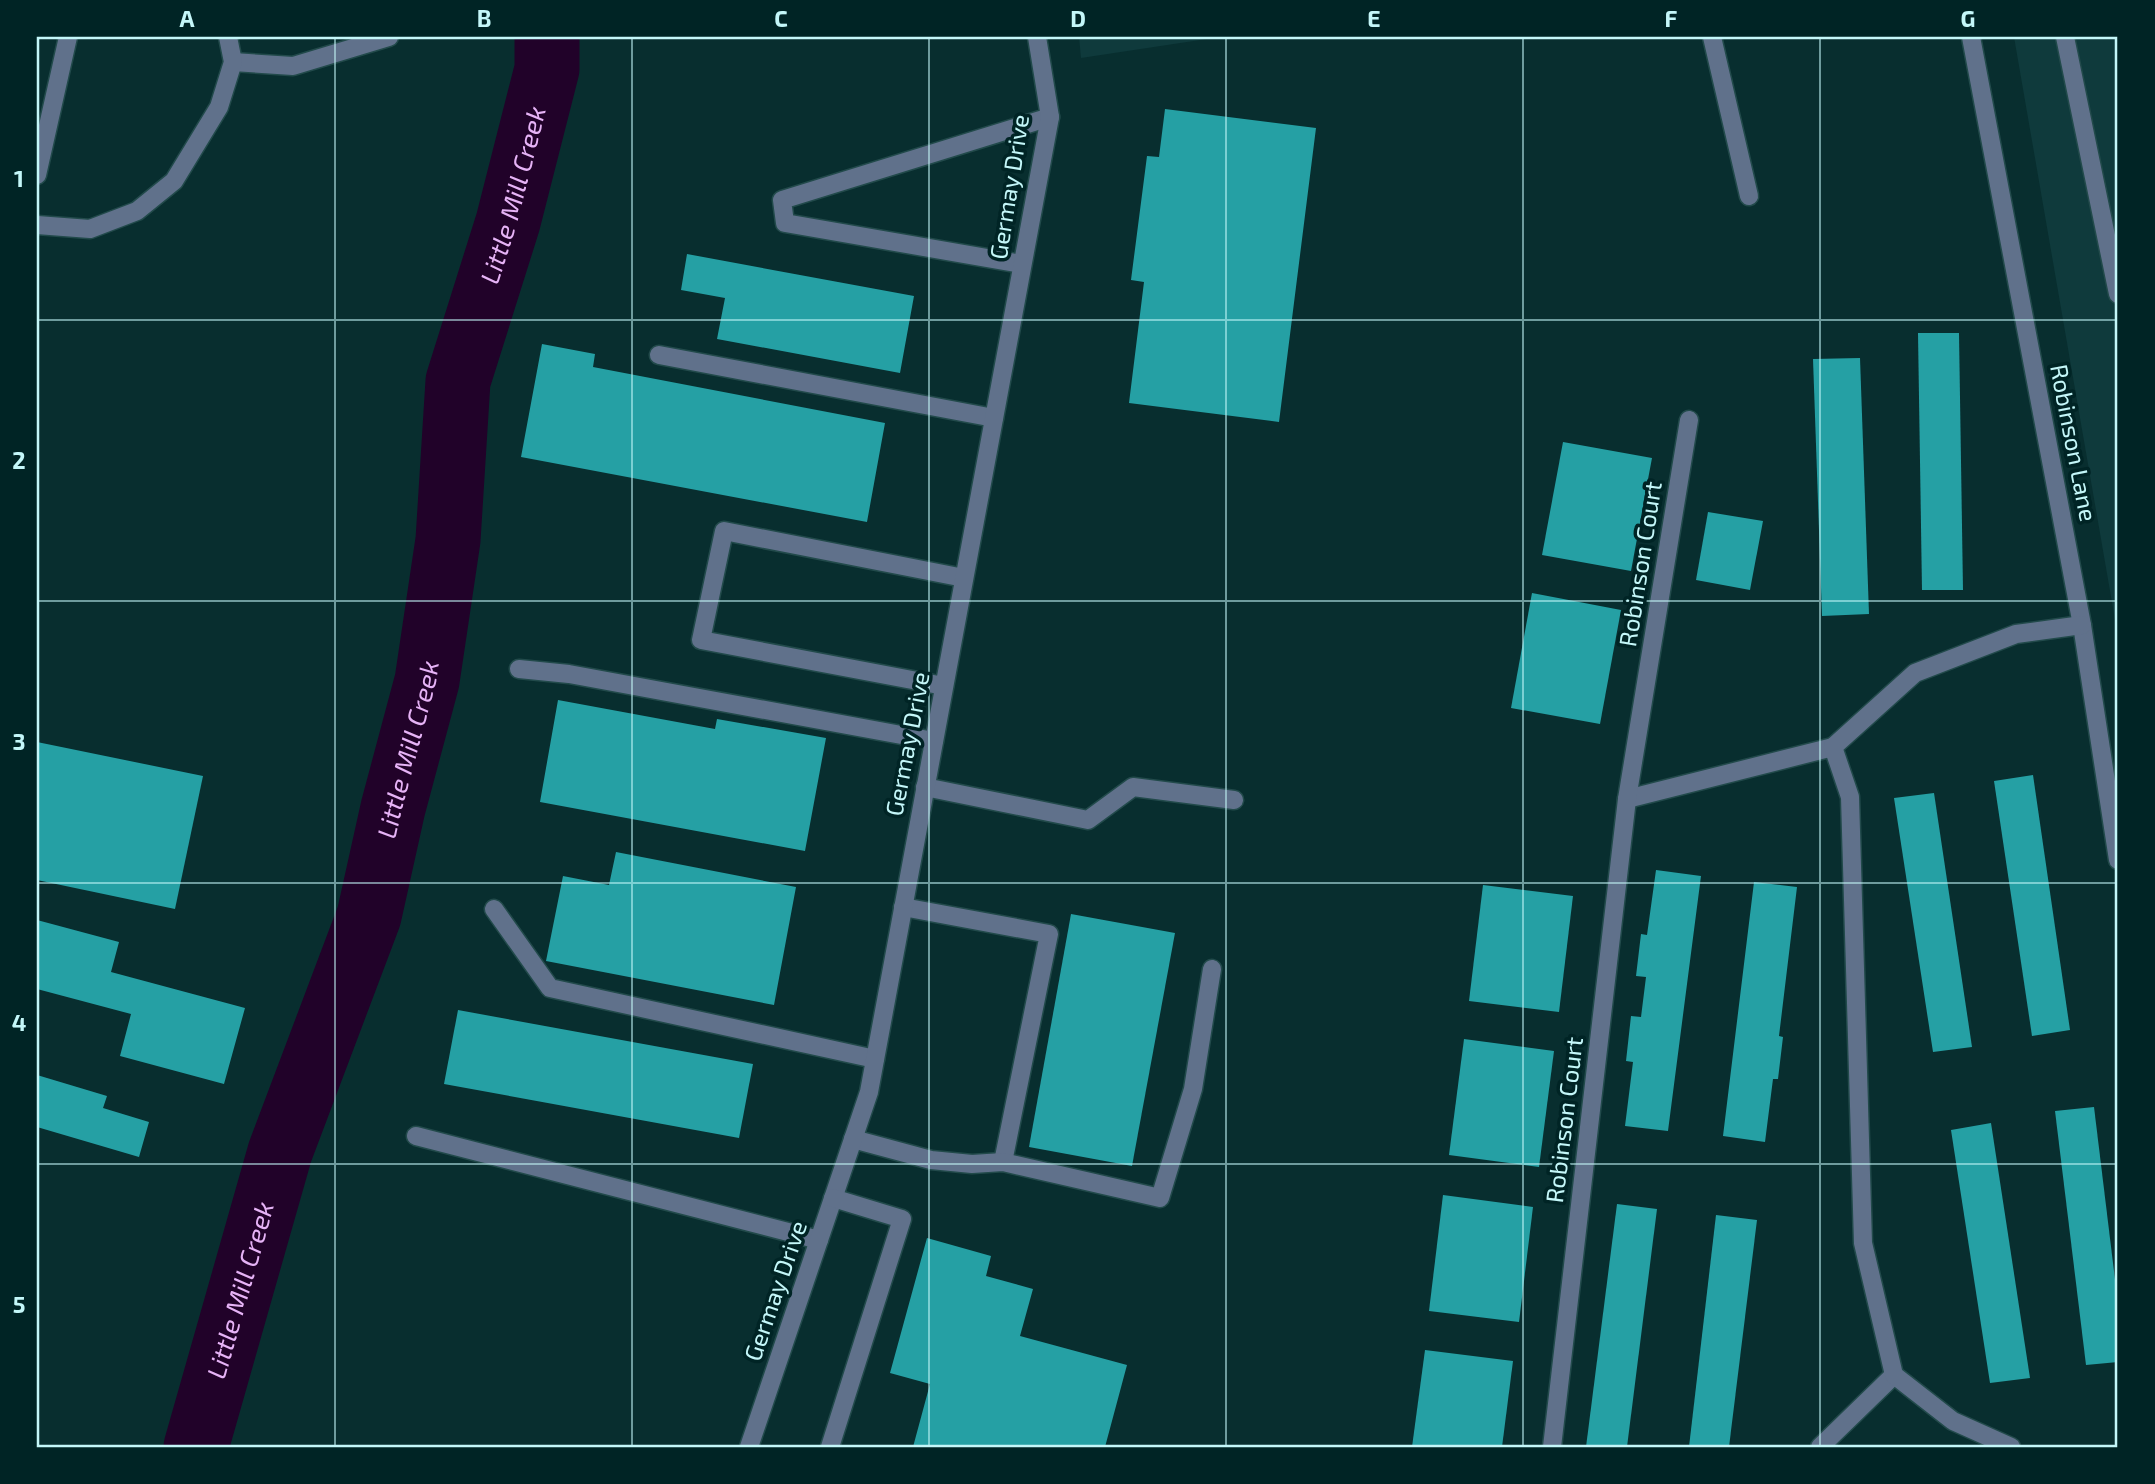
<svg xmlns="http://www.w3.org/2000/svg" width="2155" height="1484" font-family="'Exo 2',sans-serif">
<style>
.built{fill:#0f3a3c}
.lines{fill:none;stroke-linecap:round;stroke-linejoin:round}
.river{stroke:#210229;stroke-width:65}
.building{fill:#25a0a4}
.minor-casing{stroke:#224a4b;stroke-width:21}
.minor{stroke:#60718b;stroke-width:18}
.grid{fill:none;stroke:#c4f7f9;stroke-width:2;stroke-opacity:0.55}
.labels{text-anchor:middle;stroke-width:7;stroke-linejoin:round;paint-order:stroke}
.street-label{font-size:24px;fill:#c4f7f9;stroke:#002425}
.water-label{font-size:26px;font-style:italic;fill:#e6b3f6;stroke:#002425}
.neatline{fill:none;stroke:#c4f7f9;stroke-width:2.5}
.grid-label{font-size:23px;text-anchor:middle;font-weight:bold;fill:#c4f7f9}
</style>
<rect width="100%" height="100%" fill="#082e2f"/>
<g class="built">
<path d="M1079,37H1220L1081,58Z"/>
<path d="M2014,37H2118V637Z"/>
</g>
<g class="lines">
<path class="river" id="s1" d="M196,1447L280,1152L369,916L393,808L427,681L448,540L458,381L508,222L547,69V37"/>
</g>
<g class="building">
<path d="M1165,109L1316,128L1279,422L1129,403L1144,282L1131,280L1147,156L1159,157Z"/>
<path d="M687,254L914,296L900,373L717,339L725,298L681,290Z"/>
<path d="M1918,333H1959L1963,590H1922Z"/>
<path d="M542,344L595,354L593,367L885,423L867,522L521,457Z"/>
<path d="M1860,358L1869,614L1822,616L1813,359Z"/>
<path d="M1563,442L1652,458L1631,571L1542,555Z"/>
<path d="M1708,512L1763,521L1750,590L1696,580Z"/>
<path d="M1532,593L1621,610L1600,724L1511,708Z"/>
<path d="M558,700L715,729L717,719L826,738L805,851L540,802Z"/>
<path d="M37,742L203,776L175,909L37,880Z"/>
<path d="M2033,775L2070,1030L2032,1036L1994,781Z"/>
<path d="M1934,793L1972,1047L1933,1052L1894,798Z"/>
<path d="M616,852L796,887L774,1005L546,961L563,876L609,885Z"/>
<path d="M1656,870L1701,876L1668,1131L1625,1126L1633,1062L1626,1061L1631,1016L1641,1017L1646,977L1636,976L1641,934L1647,935Z"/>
<path d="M1754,882L1797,887L1779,1036L1783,1037L1778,1079H1773L1765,1142L1723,1136Z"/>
<path d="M1483,885L1573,896L1559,1012L1469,1001Z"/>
<path d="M1071,914L1175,933L1132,1166L1029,1147Z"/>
<path d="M37,920L119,942L111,972L245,1008L224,1084L120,1056L131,1014L37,989Z"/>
<path d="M458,1010L753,1064L739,1138L444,1084Z"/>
<path d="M1464,1039L1554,1051L1539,1167L1449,1155Z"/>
<path d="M37,1075L107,1096L103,1108L149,1122L139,1157L37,1127Z"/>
<path d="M2094,1107L2118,1304V1362L2086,1365L2055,1111Z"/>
<path d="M1991,1123L2030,1378L1990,1383L1951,1130Z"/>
<path d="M1443,1195L1533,1207L1519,1322L1429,1311Z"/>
<path d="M1617,1204L1657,1209L1627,1447H1586Z"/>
<path d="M1716,1215L1757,1220L1729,1447H1689Z"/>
<path d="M927,1238L991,1256L986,1276L1033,1289L1020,1336L1127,1365L1105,1447H913L930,1384L890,1373Z"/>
<path d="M1425,1350L1513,1361L1502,1447H1412Z"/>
</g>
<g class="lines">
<defs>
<g id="minor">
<path d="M1712,37L1749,196"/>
<path d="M1971,37L2082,625L2118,860"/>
<path d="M2065,37L2118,294"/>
<path d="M233,62L293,66L389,37"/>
<path d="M37,175L68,37"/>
<path d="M37,225L90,229L137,211L174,181L219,107L233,62L228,37"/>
<path d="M1022,264L785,223L782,200L1050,117"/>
<path d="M659,355L994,418"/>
<path d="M519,669L569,674L934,741"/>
<path d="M944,686L701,640L724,531L964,578"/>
<path d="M925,787L1088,820L1133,787L1234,800"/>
<path d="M1627,799L1833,747"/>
<path d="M903,907L1049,934L1003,1162"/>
<path d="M494,909L550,988L875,1059"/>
<path d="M416,1136L819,1240"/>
<path d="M853,1139L931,1160L972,1164L1003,1162L1160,1198L1193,1089L1212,969"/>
<path d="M749,1447L869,1092L1050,117L1037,37"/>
<path d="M830,1447L902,1219L833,1198"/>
<path d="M1552,1447L1627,799L1689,420"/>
<path d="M1820,1447L1894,1375"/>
<path d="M2011,1447L1953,1421L1894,1375L1863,1243L1850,797L1833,747L1915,673L2016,634L2082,625"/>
</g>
</defs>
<use href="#minor" class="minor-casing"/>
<use href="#minor" class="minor"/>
</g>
<path class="grid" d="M335,37V1447M632,37V1447M929,37V1447M1226,37V1447M1523,37V1447M1820,37V1447M37,320H2118M37,601H2118M37,883H2118M37,1164H2118"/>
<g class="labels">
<g class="street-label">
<text transform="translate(1010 187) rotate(-81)" y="8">Germay Drive</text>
<text transform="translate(2073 443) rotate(79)" y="8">Robinson Lane</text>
<text transform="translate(1641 564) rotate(-81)" y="8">Robinson Court</text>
<text transform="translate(908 744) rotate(-79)" y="8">Germay Drive</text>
<text transform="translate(1565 1120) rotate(-83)" y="8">Robinson Court</text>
<text transform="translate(776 1291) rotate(-71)" y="8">Germay Drive</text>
</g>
<g class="water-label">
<text dy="9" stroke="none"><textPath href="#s1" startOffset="1297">Little Mill Creek</textPath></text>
<text dy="9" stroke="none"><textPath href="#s1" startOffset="730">Little Mill Creek</textPath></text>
<text dy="9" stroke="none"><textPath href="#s1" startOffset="163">Little Mill Creek</textPath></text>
</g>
</g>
<rect width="2155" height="1484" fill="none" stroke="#002425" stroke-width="77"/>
<rect x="38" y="38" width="2078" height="1408" class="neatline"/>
<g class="grid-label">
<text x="187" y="27">A</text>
<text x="484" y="27">B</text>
<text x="781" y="27">C</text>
<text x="1078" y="27">D</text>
<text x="1374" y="27">E</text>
<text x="1671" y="27">F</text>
<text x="1968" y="27">G</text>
<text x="19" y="187">1</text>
<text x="19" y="469">2</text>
<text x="19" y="750">3</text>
<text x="19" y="1031">4</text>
<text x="19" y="1313">5</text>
</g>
</svg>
